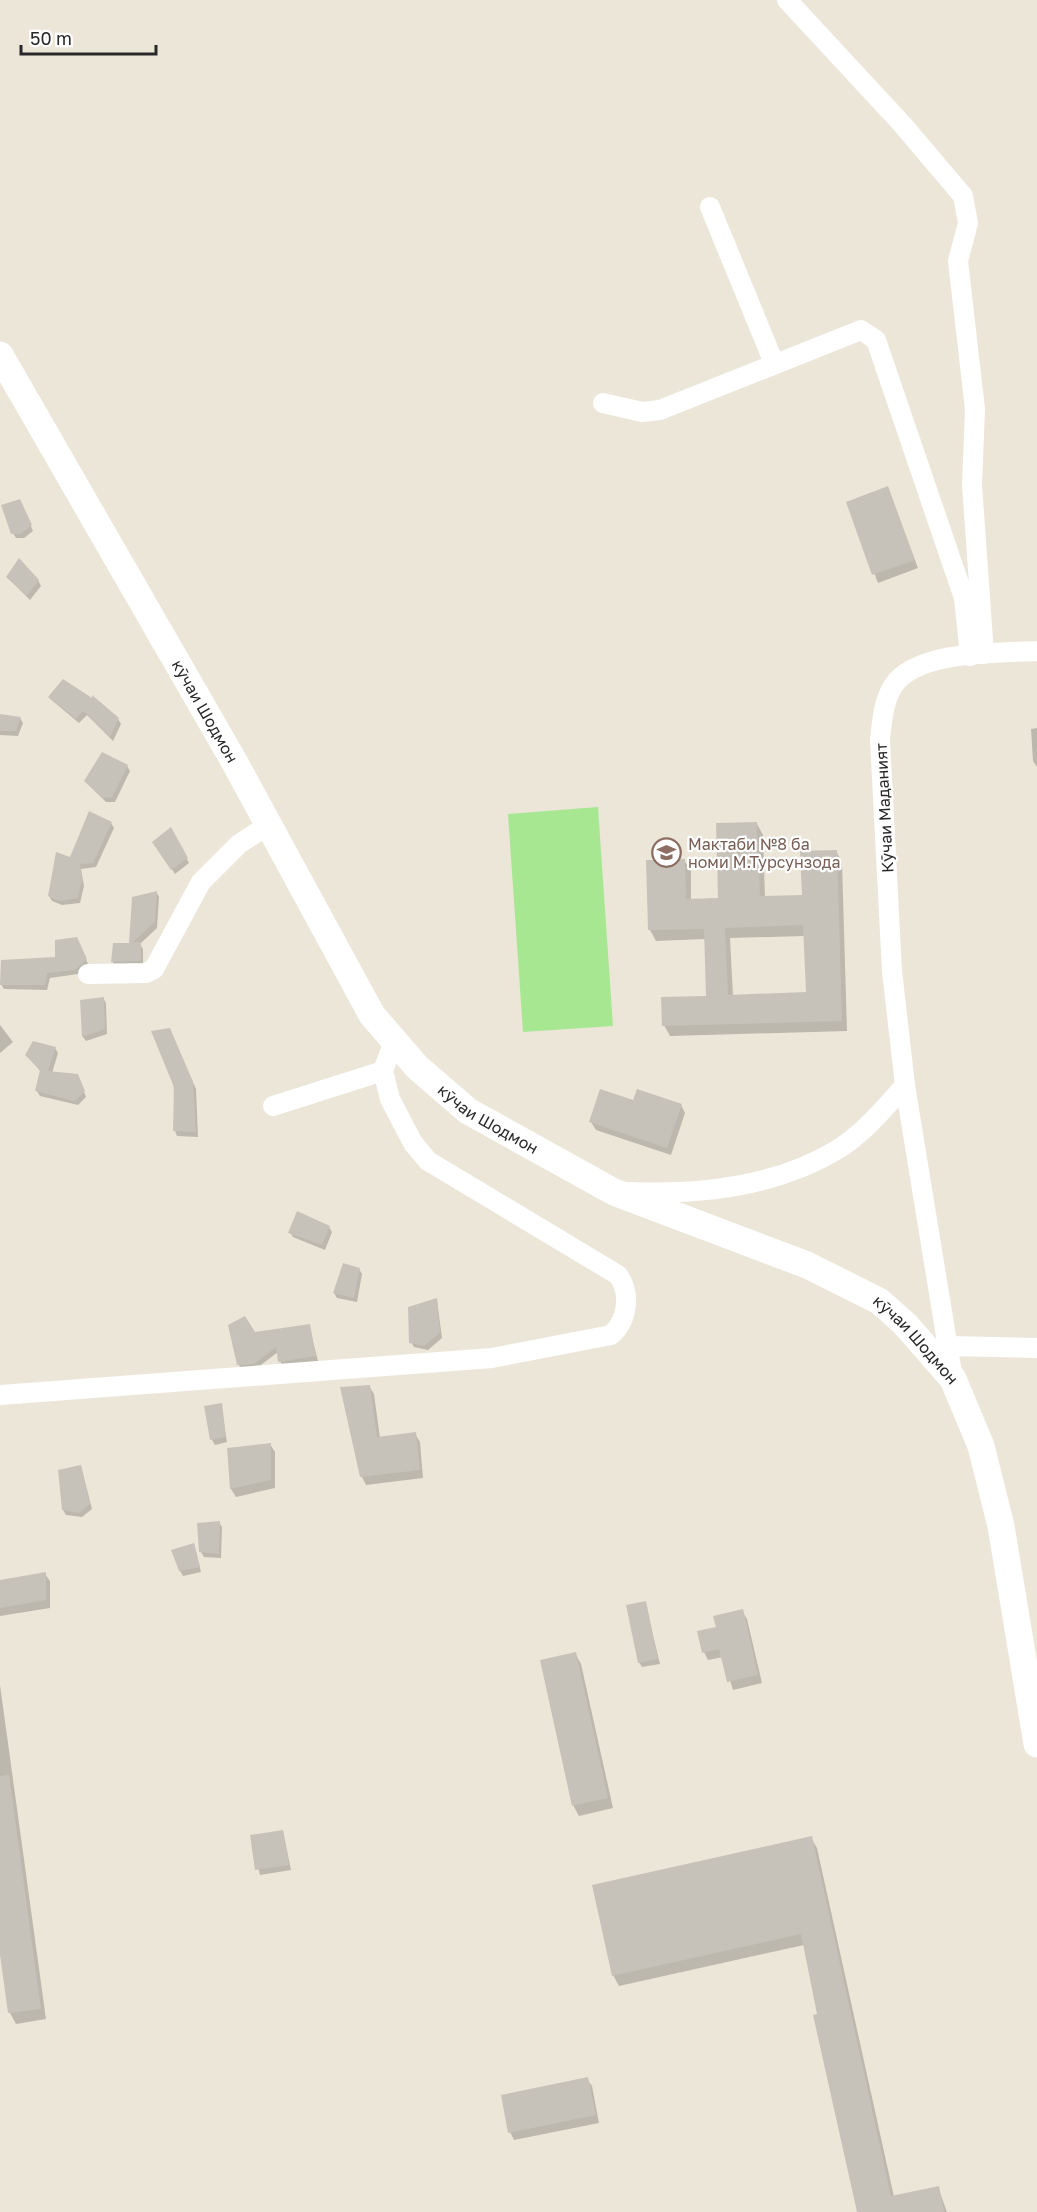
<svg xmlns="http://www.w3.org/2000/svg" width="1037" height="2212" font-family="'Golos Text',sans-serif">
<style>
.green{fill:#a8e792}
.shadow{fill:#0003;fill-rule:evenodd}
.building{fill:#c7c2b9;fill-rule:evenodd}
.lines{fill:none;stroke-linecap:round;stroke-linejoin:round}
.street{stroke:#fff;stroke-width:20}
.secondary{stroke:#fff;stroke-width:27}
.labels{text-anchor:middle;stroke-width:4.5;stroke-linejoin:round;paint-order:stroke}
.street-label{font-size:16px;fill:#292929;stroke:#fff}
.education-label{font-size:16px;fill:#785e54;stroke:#fff;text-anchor:start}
</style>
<rect width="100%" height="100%" fill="#ece6d9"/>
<path class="green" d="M598,807L613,1026L523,1032L508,814Z"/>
<g class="shadow">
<path d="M887,488L918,568L878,583L848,502Z"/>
<path d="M22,506L33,531L24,538H16L13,533Z"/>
<path d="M7,577L38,580L41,586L30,600Z"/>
<path d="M49,698L118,719L121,724L113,741L87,715L79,723Z"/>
<path d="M0,716L20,718L23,723L18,736L0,735Z"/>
<path d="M1037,728V767L1033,761L1031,729Z"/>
<path d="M127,766L130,771L115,802H106L85,781Z"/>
<path d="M111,823L114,828L96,867L81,869L84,886L80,903L62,905L52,901L49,896L71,859Z"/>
<path d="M757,824L763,835L765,897L803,896L836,851L842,862L847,1031L670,1036L664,1025L707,997L706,939L656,941L650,930L648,861L684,860L691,871V900L719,899ZM805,936L808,993L733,996L730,938Z"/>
<path d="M171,830L189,863L175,874L157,847Z"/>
<path d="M157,893L159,897L157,928L140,944L143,949V966H115L112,961L130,944Z"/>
<path d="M79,943L88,964L78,974L50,978L47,990L4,989L1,984L57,959Z"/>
<path d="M103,998L106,1003L107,1034L86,1041L83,1037L82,1001Z"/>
<path d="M0,1025L13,1042L0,1053Z"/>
<path d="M172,1035L196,1089L198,1137L177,1136L175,1131Z"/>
<path d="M55,1048L58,1053L52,1073L80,1081L86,1097L78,1105L40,1096L37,1091L41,1072L27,1055Z"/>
<path d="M634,1102L681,1105L685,1113L671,1155L596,1130L591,1122Z"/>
<path d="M329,1227L332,1232L325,1250L293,1237L290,1232Z"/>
<path d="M359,1269L362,1274L357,1302L337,1298L334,1293Z"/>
<path d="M437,1300L442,1338L428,1350L414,1347L411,1342Z"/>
<path d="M309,1326L318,1361L282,1367L278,1352L257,1368L242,1370L239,1365L255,1333Z"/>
<path d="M369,1386L374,1394L380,1438L415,1434L420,1442L423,1478L366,1485L362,1477Z"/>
<path d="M221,1405L227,1442L215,1445L212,1440Z"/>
<path d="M270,1444L275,1452V1488L236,1497L231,1489L229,1450Z"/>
<path d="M81,1466L92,1509L82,1517L66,1515L63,1510Z"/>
<path d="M219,1522L222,1527L221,1558L204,1557L201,1552Z"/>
<path d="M194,1544L201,1572L183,1576L180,1571Z"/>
<path d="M45,1574L50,1581V1608L0,1616V1582Z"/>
<path d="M645,1603L660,1664L642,1667L639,1662Z"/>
<path d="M742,1611L747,1619L762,1683L733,1690L723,1657L708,1660L704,1652L717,1628Z"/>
<path d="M575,1653L581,1664L613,1808L579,1816L573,1805Z"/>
<path d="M0,1685L46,2019L16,2024L10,2013L0,1944Z"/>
<path d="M283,1831L291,1870L260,1875L251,1836Z"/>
<path d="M811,1838L817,1848L894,2197L938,2187L947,2212H858L804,1945L619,1986L613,1975Z"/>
<path d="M587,2079L592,2086L599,2123L514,2140L510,2132Z"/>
</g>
<g class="building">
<path d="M888,486L915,560L872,575L846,502Z"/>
<path d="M20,499L32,525L21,534H11L1,505Z"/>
<path d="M19,558L39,580L27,596L6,577Z"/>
<path d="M63,679L92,698V695L119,718L110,737L83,711L76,719L48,697Z"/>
<path d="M0,714L21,717L16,731H0Z"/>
<path d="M102,752L128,765L112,797L102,798L84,781Z"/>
<path d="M89,811L112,822L93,863L80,864L82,880L78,898L59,901L48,896L56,852L70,857Z"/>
<path d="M757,822L760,896L802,895L800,851L837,850L842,1021L662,1026L661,997L706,996L704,929L648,930L646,860L685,859L686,899L718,898L716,823ZM803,925L806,992L728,995L725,928Z"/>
<path d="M171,827L188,858L171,870L152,842Z"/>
<path d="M157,891L155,922L133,942H141V961L111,962L113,943H129L132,897Z"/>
<path d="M77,937L87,959L75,970L47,973L45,985H0L1,960L55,957V940Z"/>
<path d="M104,997L105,1029L82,1037L80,1000Z"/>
<path d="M170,1028L193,1082L196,1132L173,1131L174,1087L151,1031Z"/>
<path d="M33,1041L56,1047L48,1071L78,1074L85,1091L75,1101L35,1091L40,1070L25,1055Z"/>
<path d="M600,1089L633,1100L637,1089L682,1104L667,1148L589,1122Z"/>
<path d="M297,1211L330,1226L322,1245L288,1233Z"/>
<path d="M343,1263L360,1268L354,1298L333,1293Z"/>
<path d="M437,1298L440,1333L424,1346L409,1343L408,1307Z"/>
<path d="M245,1316L255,1332L310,1324L316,1356L278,1362L276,1347L254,1364L237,1365L228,1325Z"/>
<path d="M370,1385L377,1437L416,1432L420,1470L360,1477L340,1387Z"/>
<path d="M222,1403L226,1437L210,1440L204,1406Z"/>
<path d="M271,1443V1480L230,1489L227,1448Z"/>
<path d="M81,1465L90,1504L79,1513L62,1510L58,1470Z"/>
<path d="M220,1521L219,1554L199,1552L197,1523Z"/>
<path d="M194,1543L200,1567L179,1571L171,1550Z"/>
<path d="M46,1572V1600L0,1608V1580Z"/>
<path d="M646,1601L658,1659L638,1663L626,1605Z"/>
<path d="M743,1609L758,1675L727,1682L719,1649L702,1653L697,1631L716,1627L713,1616Z"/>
<path d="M576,1652L608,1798L572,1806L540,1660Z"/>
<path d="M9,1775L41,2009L8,2013L0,1955V1776Z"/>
<path d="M283,1830L289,1865L255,1870L250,1835Z"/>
<path d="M812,1836L891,2196L939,2186L944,2212H857L813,2015L817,2014L801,1934L612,1976L592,1885Z"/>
<path d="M588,2077L596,2115L508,2133L501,2095Z"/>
</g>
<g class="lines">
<g class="street">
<path d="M787,0L902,124L963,196L968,223L958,261L975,409L972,485L984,654"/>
<path d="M710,207L774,363"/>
<path d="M603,403L642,412L660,410L861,330L876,340L964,598L970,656"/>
<path d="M88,974L146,973L154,969L201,882L239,844L268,825"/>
<path d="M273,1106L383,1071"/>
<path d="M629,1192C699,1195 774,1187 835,1151C862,1135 884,1109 905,1085"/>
<path d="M949,1346L1037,1348"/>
<path d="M953,1379L905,1085L892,971L880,740C882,722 883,702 893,686C916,650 999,653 1037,651"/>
<path d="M0,1395L492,1358L611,1335C628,1320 631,1293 618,1275L428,1161L413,1143L390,1099L383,1071L394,1041"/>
</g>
<path class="secondary" id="s1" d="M0,355L235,763L372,1015L417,1067L468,1111L614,1192L807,1265L879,1301L905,1324L953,1379L981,1446L1001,1526L1037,1744"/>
</g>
<defs>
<symbol id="school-ring" viewBox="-11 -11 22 22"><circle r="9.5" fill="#fff" stroke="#8d6e63" stroke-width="1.5"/><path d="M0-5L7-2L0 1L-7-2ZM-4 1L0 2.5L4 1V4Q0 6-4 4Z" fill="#8d6e63"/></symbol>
</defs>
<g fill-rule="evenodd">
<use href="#school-ring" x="650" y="836" width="33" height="33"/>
</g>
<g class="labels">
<g class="street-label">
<text dy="6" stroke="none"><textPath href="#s1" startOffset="411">кӯчаи Шодмон</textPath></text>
<text transform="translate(884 808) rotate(-93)" y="6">Кӯчаи Маданият</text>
<text dy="6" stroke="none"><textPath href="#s1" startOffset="915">кӯчаи Шодмон</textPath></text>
<text dy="6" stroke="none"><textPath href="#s1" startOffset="1401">кӯчаи Шодмон</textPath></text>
</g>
<g class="education-label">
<text x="688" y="850">Мактаби №8 ба<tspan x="688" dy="18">номи М.Турсунзода</tspan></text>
</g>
</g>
<path d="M21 45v9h135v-9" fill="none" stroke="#292929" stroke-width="3"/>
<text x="30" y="45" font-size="18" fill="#292929" stroke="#ffffff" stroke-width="4.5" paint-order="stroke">50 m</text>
</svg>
